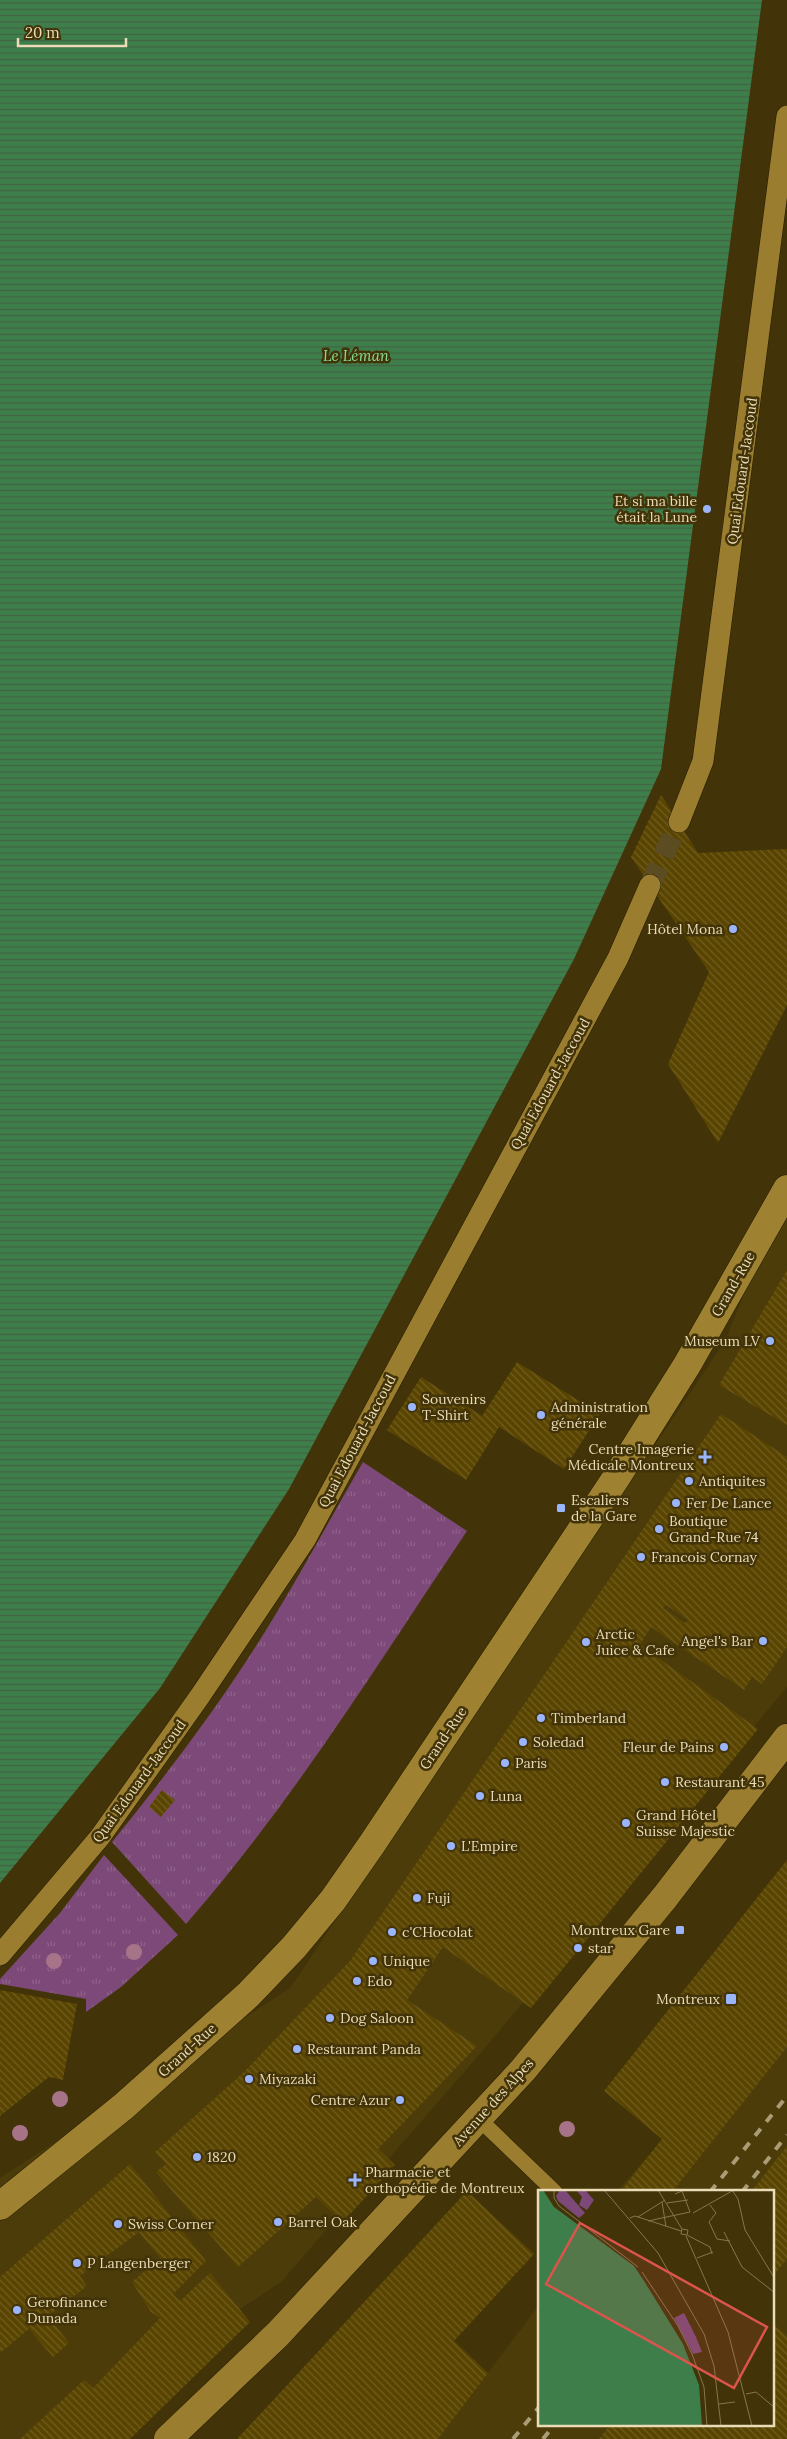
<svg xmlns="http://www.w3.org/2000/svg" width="787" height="2439" font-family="Lora,serif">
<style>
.built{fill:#4c3c0a}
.park{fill:url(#park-tufts)}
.water{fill:url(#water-rules)}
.building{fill:url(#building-back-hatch);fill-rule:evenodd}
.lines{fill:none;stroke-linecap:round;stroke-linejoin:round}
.pedestrian-tunnel{stroke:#5b4c22;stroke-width:21;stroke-dasharray:21 11;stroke-linecap:butt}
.service-casing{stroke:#251c04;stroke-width:16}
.pedestrian-casing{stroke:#251c04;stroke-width:22}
.minor-casing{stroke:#251c04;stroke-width:29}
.primary-casing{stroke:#251c04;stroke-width:29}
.service{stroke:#9a7d2e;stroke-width:15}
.pedestrian{stroke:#9a7d2e;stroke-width:21}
.minor{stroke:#9a7d2e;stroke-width:28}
.primary{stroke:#9e8131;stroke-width:28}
.rail{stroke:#aa9c75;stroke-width:4;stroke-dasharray:9 9;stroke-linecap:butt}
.tree{fill:#a67389}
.poi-dot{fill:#9bb5fd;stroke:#423308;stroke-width:2}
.labels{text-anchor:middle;stroke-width:5;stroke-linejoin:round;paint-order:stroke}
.street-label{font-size:14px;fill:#eadcb7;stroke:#423308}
.poi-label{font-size:14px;fill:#eadcb7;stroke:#423308;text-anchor:start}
.water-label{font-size:15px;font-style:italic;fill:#86df96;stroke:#423308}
.inset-river{fill:none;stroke:#3e7e4b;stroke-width:2.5}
.inset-road{fill:none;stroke:#85774e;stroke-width:1}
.view{fill:#db554c;fill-opacity:0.15;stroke:#db554c;stroke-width:2.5}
.inset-edge{fill:none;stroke:#eadcb7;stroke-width:2.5}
</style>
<defs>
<pattern id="park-tufts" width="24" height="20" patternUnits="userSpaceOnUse" patternTransform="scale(1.25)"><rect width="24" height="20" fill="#7c4979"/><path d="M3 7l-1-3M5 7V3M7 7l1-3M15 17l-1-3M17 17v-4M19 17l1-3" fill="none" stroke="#8f638a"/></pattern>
<pattern id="water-rules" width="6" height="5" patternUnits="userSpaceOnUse" patternTransform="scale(1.25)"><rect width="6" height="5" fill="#3e7e4b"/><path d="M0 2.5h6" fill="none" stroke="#426342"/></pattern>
<pattern id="building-back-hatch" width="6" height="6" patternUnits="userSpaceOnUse" patternTransform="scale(1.25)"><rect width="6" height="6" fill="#594400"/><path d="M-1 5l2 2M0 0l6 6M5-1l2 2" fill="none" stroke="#715e23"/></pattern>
</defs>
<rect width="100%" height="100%" fill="#423308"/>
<g class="built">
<path d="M787,1188V1687L480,2054L281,2282L43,2439H0V2178L290,1988L725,1341Z"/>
<path d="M787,1984V2439H438L539,2305L540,2425H773V2192L617,2191L663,2139Z"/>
</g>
<g class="park">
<path d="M363,1462L467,1531C377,1665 292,1803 186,1924L112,1842C173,1767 231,1690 280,1607C309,1559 335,1510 363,1462Z"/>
<path d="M104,1855L178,1935L121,1987L86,2012V1999L0,1984V1979L60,1913Z"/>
</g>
<path class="water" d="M0,0H762L661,769L574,959L289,1489L160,1688L0,1883Z"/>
<g class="building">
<path d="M661,795L698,853L787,849V1005L718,1143L668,1064L709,972L631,857Z"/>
<path d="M787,1270V1425L719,1385Z"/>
<path d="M517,1362L600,1414L564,1469L499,1427L466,1480L387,1430L421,1377L482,1416Z"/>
<path d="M721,1414L787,1457V1647L762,1684L752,1677L744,1690L651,1627L640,1645L758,1729L531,2008L443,1947L407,2000L477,2046L378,2149L395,2165L343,2222L316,2197L238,2267L156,2172L166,2164L155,2152L244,2072L350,1961ZM666,1605L688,1620L685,1623L663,1608Z"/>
<path d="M162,1790L175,1800L161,1817L149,1807Z"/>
<path d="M787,1860V2047L672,2192H620L662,2139L604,2091Z"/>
<path d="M0,1990L77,2004L63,2080L49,2077L0,2116Z"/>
<path d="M787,2146V2259L773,2276V2192H751Z"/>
<path d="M130,2164L206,2261L173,2294L180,2301L210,2273L250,2322L130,2439H20L84,2380L93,2388L160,2318L151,2312L132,2282L160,2258L139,2232L80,2276L87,2286L48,2316L69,2343L53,2357L29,2329L0,2353V2277Z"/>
<path d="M467,2191L534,2254L454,2341L488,2373L438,2439H237Z"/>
<path d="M773,2324L787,2336V2439H599L610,2425H773Z"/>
</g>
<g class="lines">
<path class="pedestrian-tunnel" d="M650,885L679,822"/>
<defs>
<path id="service" d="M478,2118L555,2192"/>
<g id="pedestrian">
<path d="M679,822L703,761L787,116"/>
<path d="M0,1955L100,1837L200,1696L305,1540L618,958L650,885"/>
</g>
<path id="minor" d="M168,2439L278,2334L523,2070L665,1897L787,1738"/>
<path id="primary" d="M0,2206L124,2106L248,1995L294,1947L333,1900L372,1844L616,1478L687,1365L787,1189"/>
</defs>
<use href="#service" class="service-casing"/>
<use href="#pedestrian" class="pedestrian-casing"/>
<use href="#minor" class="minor-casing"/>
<use href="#primary" class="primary-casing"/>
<use href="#service" class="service"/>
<use href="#pedestrian" class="pedestrian"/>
<use href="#minor" class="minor"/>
<use href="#primary" class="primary"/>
<g class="rail">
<path d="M710,2192L787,2096"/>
<path d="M742,2192L787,2135"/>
<path d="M513,2439L540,2406"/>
<path d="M543,2439L554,2425"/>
</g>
</g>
<g class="tree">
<circle cx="134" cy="1952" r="8"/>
<circle cx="54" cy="1961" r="8"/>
<circle cx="60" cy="2099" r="8"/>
<circle cx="567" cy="2129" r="8"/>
<circle cx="20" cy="2133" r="8"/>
</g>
<g class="poi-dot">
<circle cx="707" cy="509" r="5"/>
<circle cx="733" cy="929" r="5"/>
<circle cx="770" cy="1341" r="5"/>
<circle cx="412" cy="1407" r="5"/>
<circle cx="541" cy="1415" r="5"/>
<path d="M702.5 1449.5h5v5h5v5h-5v5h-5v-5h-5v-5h5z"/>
<circle cx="689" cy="1481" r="5"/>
<circle cx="676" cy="1503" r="5"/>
<rect x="556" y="1503" width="10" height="10" rx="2.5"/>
<circle cx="659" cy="1529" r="5"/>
<circle cx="641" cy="1557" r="5"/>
<circle cx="763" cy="1641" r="5"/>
<circle cx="586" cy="1642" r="5"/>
<circle cx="541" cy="1718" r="5"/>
<circle cx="523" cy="1742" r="5"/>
<circle cx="724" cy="1747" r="5"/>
<circle cx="505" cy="1763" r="5"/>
<circle cx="665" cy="1782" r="5"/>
<circle cx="480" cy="1796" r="5"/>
<circle cx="626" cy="1823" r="5"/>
<circle cx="451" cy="1846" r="5"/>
<circle cx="417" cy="1898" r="5"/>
<rect x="675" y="1925" width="10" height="10" rx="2.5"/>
<circle cx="392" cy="1932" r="5"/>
<circle cx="578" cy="1948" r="5"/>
<circle cx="373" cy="1961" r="5"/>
<circle cx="357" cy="1981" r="5"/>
<rect x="725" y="1993" width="12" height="12" rx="2.5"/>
<circle cx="330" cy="2018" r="5"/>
<circle cx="297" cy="2049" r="5"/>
<circle cx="249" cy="2079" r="5"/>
<circle cx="400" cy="2100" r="5"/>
<circle cx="197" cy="2157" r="5"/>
<path d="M352.5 2172.5h5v5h5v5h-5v5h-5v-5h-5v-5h5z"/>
<circle cx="278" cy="2222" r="5"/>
<circle cx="118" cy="2224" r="5"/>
<circle cx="77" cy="2263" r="5"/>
<circle cx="17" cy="2310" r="5"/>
</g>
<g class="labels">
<g class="street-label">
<text transform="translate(742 471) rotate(-82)" y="5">Quai Edouard-Jaccoud</text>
<text transform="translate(550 1084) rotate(-61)" y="5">Quai Edouard-Jaccoud</text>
<text transform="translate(733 1284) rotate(-60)" y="5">Grand-Rue</text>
<text transform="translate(357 1441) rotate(-62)" y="5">Quai Edouard-Jaccoud</text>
<text transform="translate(443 1738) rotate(-56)" y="5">Grand-Rue</text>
<text transform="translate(139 1781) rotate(-54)" y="5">Quai Edouard-Jaccoud</text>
<text transform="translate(187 2050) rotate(-42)" y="5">Grand-Rue</text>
<text transform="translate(493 2102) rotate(-48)" y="5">Avenue des Alpes</text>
</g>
<g class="poi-label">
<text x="697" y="506" text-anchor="end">Et si ma bille<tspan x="697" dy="16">était la Lune</tspan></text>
<text x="723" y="934" text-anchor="end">Hôtel Mona</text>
<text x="760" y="1346" text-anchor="end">Museum LV</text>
<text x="422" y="1404">Souvenirs<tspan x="422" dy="16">T-Shirt</tspan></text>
<text x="551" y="1412">Administration<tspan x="551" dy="16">générale</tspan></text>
<text x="694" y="1454" text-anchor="end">Centre Imagerie<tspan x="694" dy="16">Médicale Montreux</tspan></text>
<text x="699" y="1486">Antiquites</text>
<text x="571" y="1505">Escaliers<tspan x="571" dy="16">de la Gare</tspan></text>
<text x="686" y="1508">Fer De Lance</text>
<text x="669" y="1526">Boutique<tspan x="669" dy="16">Grand-Rue 74</tspan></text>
<text x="651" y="1562">Francois Cornay</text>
<text x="596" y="1639">Arctic<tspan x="596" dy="16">Juice &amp; Cafe</tspan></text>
<text x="753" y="1646" text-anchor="end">Angel's Bar</text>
<text x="551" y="1723">Timberland</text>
<text x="533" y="1747">Soledad</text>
<text x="714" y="1752" text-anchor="end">Fleur de Pains</text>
<text x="515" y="1768">Paris</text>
<text x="675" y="1787">Restaurant 45</text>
<text x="490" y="1801">Luna</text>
<text x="636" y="1820">Grand Hôtel<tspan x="636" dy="16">Suisse Majestic</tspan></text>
<text x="461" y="1851">L'Empire</text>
<text x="427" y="1903">Fuji</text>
<text x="670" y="1935" text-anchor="end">Montreux Gare</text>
<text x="402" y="1937">c'CHocolat</text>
<text x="588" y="1953">star</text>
<text x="383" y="1966">Unique</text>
<text x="367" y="1986">Edo</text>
<text x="720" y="2004" text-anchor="end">Montreux</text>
<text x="340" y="2023">Dog Saloon</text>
<text x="307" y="2054">Restaurant Panda</text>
<text x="259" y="2084">Miyazaki</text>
<text x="390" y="2105" text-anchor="end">Centre Azur</text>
<text x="207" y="2162">1820</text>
<text x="365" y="2177">Pharmacie et<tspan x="365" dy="16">orthopédie de Montreux</tspan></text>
<text x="288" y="2227">Barrel Oak</text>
<text x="128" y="2229">Swiss Corner</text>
<text x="87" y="2268">P Langenberger</text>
<text x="27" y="2307">Gerofinance<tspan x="27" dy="16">Dunada</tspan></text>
</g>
<g class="water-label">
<text x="356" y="361">Le Léman</text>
</g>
</g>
<g transform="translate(538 2190)">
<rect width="236" height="236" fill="#423308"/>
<path d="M22,0H27L47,23L41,28L20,11L18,6ZM38,0H47L56,10L49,20L41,15L44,7Z" fill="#7c4979"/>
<path d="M146,123L158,147L164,162L155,164L136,128Z" fill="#7c4979"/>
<path d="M0,0H5L16,17L96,76L106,91L145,154L161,195L164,236H0Z" fill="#3e7e4b"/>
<path class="inset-river" d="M0,117L150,197M0,196L142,197M0,207L47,209L150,197M59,236L147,198M103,236L150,197M116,236L147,201M123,236L148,200M132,236L150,198"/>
<path class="inset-road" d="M16,0V8L21,16L100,77M66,0L120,63L166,144L176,176L183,236M120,0L144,39L143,44L149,45L150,40L144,39M194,0L200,9L207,40L237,89M124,12L128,37M129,13L150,10M172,15L178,23L171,32L179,49L192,51M155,23L194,1M100,27L127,10M92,28L97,26L143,41M110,31L152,22L144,1L137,4M186,42L204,77L237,103M149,45L172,57L174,64M148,46L190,142L214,236M159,68L175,62M104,82L140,136L154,164L166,197L169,236M208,204L218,202L237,218M181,214L197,212"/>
<path class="view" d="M42,33L229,137L196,198L8,94Z"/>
<rect width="236" height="236" class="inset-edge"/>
</g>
<path d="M18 38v8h108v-8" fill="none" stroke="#eadcb7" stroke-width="2.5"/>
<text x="25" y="38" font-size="15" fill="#eadcb7" stroke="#423308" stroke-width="4" paint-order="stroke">20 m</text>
</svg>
